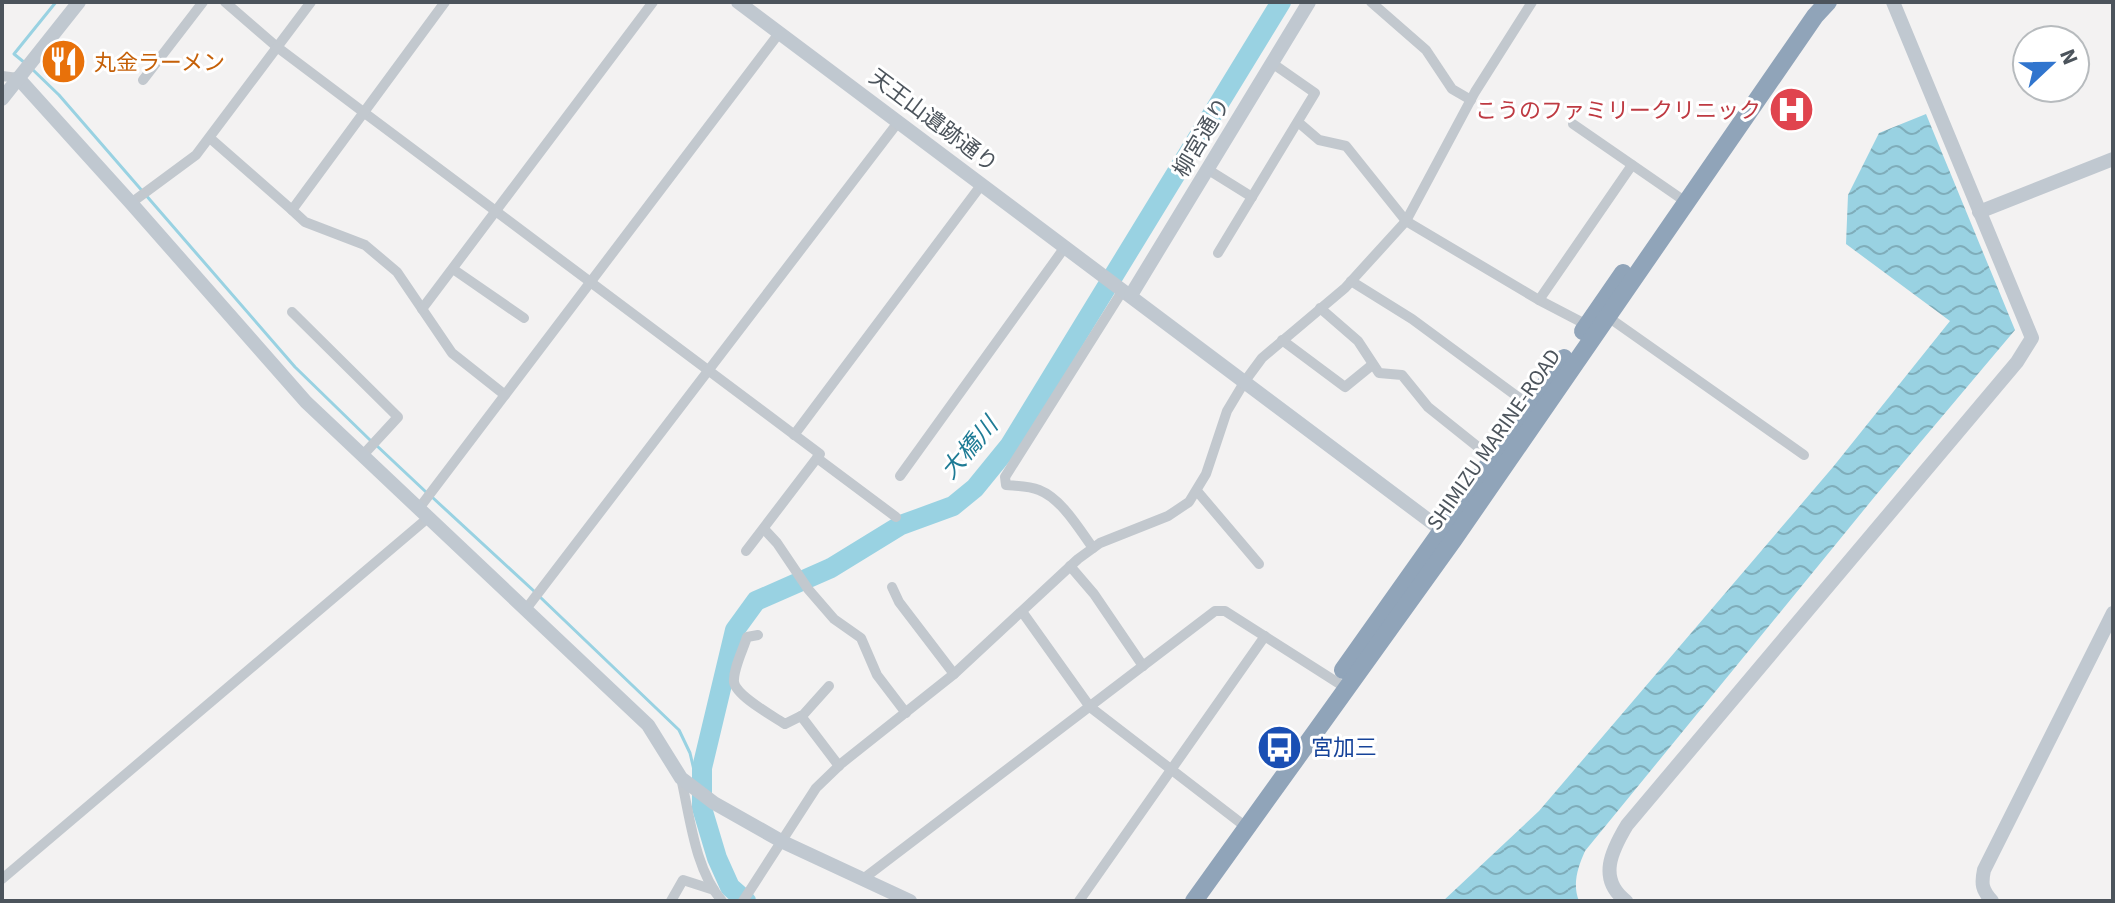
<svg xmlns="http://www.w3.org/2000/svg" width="2115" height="903" font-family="'Source Sans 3','Noto Sans JP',sans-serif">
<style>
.water{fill:url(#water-waves)}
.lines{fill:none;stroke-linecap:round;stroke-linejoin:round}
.stream{stroke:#99d2e2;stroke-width:3}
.river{stroke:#99d2e2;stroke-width:20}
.street{stroke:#c2c8ce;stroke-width:10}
.secondary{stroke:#c0c8d0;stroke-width:14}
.highway{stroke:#90a4b9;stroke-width:18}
.labels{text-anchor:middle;stroke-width:6;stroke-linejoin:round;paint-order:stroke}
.food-label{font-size:22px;fill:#c56008;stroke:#fff;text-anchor:start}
.health-label{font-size:22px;fill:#be3a42;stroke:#fff;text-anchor:end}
.street-label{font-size:22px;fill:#4c545c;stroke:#fff}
.transit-label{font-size:22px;fill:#164399;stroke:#fff;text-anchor:start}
.water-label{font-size:24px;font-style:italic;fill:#1e7b95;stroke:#fff}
</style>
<defs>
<pattern id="water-waves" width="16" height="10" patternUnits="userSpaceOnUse" patternTransform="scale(2)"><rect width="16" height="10" fill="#99d2e2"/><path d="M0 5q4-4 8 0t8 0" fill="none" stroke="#7fadba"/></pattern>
</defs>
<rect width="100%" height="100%" fill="#f3f2f2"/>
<path class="water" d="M1926,114L2015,330L1876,495L1585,851C1578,867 1572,884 1579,901H1443L1539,811L1833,467L1950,321L1846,244L1848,195L1879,133Z"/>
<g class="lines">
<g class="stream">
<path d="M25,63L14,54L56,2"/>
<path d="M31,68L59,95L295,367L370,440"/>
<path d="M376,445L426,492"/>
<path d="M432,497L535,592"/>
<path d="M540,597L679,730L690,753L697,783"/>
<path d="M700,798L702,808"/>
</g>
<path class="river" d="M746,901L730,887L717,858L702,808V768L735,630L756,601L831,568L901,525L953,506L975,488L1010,445L1281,2"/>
<g class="street">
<path d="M225,2L277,47L362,111L820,454L746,551"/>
<path d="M445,2L292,210L305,222L365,245L397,272L452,353L505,395"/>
<path d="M1371,2L1426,50L1452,89L1471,100"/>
<path d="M2,76L18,78"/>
<path d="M143,80L203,2"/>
<path d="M1298,122L1319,140L1346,146L1406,221L1539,300L1587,325"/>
<path d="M1573,124L1686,202"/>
<path d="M211,139L292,210"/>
<path d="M1207,169L1252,197"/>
<path d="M131,203L196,155L311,2"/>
<path d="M1218,253L1315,93L1272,63"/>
<path d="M453,269L524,318"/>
<path d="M1351,281L1412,319L1530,406"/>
<path d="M1539,300L1632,165"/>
<path d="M1320,308L1358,341L1379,373L1402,375L1428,407L1493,459"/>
<path d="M422,309L653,2"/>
<path d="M292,312L398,417L363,455"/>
<path d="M1608,317L1804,455"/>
<path d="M1282,340L1345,387L1372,365"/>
<path d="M794,435L982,184"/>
<path d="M817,458L896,517"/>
<path d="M900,476L1065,247"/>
<path d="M1197,491L1259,564"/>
<path d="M420,507L780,32"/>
<path d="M764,529L777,543L808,589L834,619L861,638L877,675L906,713"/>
<path d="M1093,548C1079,529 1062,499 1039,490C1029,486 1017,486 1006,485L1005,477L1123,290"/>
<path d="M1070,566L1094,594L1143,666"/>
<path d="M892,587L899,602L954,674"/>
<path d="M526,609L899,121"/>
<path d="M1023,613L1090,707L1246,827"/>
<path d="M758,635L747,637C743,650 733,669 734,682C736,696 773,716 785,724L803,715L829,686"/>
<path d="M801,716L839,766"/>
<path d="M681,778C690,817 695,870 722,901"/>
<path d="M2,879L429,517"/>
<path d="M863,879L1215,611H1225L1346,688"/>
<path d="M671,901L683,880L714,890"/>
<path d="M743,901L816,788L842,763L954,674L1078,559L1100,543L1168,516L1189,502L1206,474L1227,411L1245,381L1262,358L1345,288L1406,221L1475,92L1532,2"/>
<path d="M1079,901L1265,636"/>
</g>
<g class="secondary">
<path d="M738,2L1447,534"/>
<path d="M18,78L131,203L306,402L648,725L681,778L714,803L783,842L910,901"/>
<path d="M2,99L79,2"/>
<path d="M1979,212L2113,159"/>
<path d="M1131,295L1309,2"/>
<path d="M1626,901C1597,879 1612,850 1627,825L2017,362L2032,338L1893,2"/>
<path d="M1992,901C1982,890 1981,884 1984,870L2113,613"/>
</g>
<g class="highway">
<path d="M1583,331L1623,273"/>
<path d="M1343,670L1564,358"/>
<path d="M1194,901L1454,539L1815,16L1828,2"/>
</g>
</g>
<defs>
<symbol id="restaurant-disc" viewBox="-11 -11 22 22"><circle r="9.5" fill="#e8710a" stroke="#fff"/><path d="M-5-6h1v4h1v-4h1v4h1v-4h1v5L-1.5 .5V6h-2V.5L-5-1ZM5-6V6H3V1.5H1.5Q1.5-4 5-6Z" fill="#fff"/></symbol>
<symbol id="hospital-disc" viewBox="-11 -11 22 22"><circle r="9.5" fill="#e0444e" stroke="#fff"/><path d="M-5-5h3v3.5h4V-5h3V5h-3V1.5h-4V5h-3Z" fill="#fff"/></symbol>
<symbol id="bus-disc" viewBox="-11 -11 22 22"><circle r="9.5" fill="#1a4fb4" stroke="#fff"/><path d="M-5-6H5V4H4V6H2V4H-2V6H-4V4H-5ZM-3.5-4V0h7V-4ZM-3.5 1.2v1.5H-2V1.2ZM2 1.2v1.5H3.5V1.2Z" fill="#fff"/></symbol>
</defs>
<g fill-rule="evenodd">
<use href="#restaurant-disc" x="38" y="36" width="51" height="51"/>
<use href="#hospital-disc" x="1766" y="84" width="51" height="51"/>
<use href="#bus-disc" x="1254" y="722" width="51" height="51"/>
</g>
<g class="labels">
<g class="food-label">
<text x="94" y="70">丸金ラーメン</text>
</g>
<g class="health-label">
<text x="1761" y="118">こうのファミリークリニック</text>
</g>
<g class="street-label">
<text transform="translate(934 120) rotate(37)" y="8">天王山遺跡通り</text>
<text transform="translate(1201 137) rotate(-59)" y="8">柳宮通り</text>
<text transform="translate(1493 439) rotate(-55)" y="8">SHIMIZU MARINE-ROAD</text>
</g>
<g class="transit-label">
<text x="1311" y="755">宮加三</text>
</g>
<g class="water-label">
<text transform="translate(969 448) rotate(-49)" y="8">大橋川</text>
</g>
</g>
<rect width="2115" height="903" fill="none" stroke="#4c545c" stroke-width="8"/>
<g transform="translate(2051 64) rotate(68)"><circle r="38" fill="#ffffff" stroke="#b7bbbe" stroke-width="2"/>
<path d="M0-6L14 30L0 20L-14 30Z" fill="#3175ce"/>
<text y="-12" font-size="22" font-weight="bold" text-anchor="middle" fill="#4c545c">N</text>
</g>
</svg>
